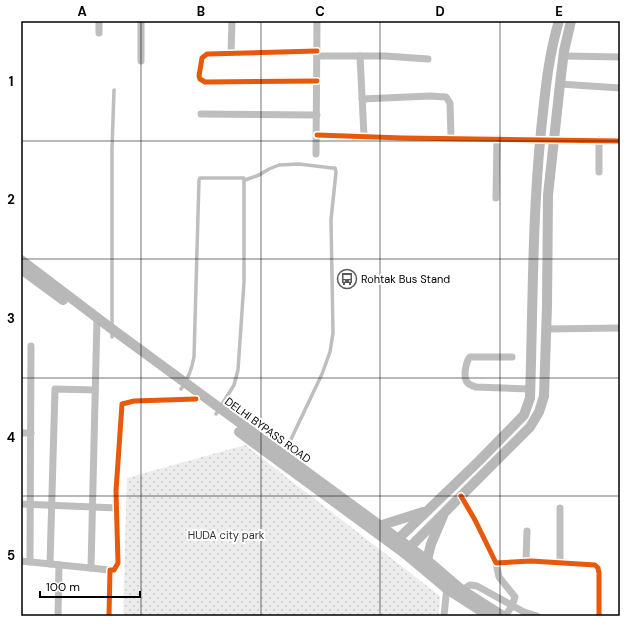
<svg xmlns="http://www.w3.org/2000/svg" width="641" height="637" font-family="'DM Sans',sans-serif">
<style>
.grass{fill:url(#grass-dots)}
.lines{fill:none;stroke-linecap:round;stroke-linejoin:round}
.service{stroke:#bebebe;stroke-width:3.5}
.minor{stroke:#bebebe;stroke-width:7}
.secondary{stroke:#b8b8b8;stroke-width:10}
.cycleway-casing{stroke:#fff;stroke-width:8}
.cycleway{stroke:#e8590c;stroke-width:5}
.grid{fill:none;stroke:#000;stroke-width:1;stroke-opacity:0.55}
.labels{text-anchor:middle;stroke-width:4;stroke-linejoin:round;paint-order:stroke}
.poi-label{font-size:11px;fill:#000;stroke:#fff;text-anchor:start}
.street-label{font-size:11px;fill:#000;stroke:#fff}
.park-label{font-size:11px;fill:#333;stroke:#fff}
.neatline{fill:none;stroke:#000;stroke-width:1.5}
.grid-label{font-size:13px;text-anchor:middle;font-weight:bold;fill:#000}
</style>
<defs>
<pattern id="grass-dots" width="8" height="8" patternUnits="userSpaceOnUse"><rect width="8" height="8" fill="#ececec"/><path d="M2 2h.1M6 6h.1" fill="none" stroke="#c9c9c9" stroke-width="1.8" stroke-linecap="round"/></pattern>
</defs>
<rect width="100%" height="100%" fill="#fff"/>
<path class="grass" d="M245,445L440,596L439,616H123L127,478Z"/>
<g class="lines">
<g class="service">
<path d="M245,180L259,175L269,169L279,165L299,164L332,168H335L336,172L331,220L333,333L330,352L322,374L284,454"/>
<path d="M112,337V149L114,90"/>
<path d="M181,389C188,379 192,369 194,357L199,180L200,178H244V282L238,370L234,385L216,414"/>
</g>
<g class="minor">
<path d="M99,33V21"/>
<path d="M231,53L232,21"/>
<path d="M317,56H385L428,59"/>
<path d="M360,56L364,136"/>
<path d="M564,56L620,57"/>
<path d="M141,61V21"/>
<path d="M317,81L205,82L200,79L199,76L202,58L207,54L317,51"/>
<path d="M560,84L620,88"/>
<path d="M362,99L430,96L446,97L450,103L451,138"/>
<path d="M201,114L317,115"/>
<path d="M317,135L403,138L620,141"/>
<path d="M316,154L317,21"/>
<path d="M599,172V140"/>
<path d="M496,198L497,139"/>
<path d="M546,329L620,328"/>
<path d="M512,357H470C466,361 463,377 467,382C469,385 472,386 476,387L530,389"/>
<path d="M21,433H31"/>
<path d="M461,496L475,520L496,563L531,561L595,565L598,568L599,573V616"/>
<path d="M21,504L117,508"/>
<path d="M560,508V562"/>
<path d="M21,561L110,570"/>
<path d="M526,561L527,531"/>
<path d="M30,562L31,346"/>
<path d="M496,563L499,577L515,597L512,606L505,616"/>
<path d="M50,564L55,389L95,390"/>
<path d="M91,568L97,318"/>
<path d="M462,590L470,585L477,586L524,612L537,616"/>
<path d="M58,616L59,565"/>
<path d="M109,616L110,570H114L118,563L116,491L122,404L134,401L196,399"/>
<path d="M444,616L447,586"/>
</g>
<g class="secondary">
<path d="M21,260L112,329L427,560L462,590L503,616"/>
<path d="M21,269L63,300"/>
<path d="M239,432L404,553L447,589L489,616"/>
<path d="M379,526L423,512"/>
<path d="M394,543L479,461L524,415L530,398C533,309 532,220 541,131C545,94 548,57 559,21"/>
<path d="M404,553L530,427L539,412L544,396L547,306L548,195L560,84L564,51L571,21"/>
<path d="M427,560L431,544L443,516"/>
</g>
<defs>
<g id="cycleway">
<path d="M317,81L205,82L200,79L199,76L202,58L207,54L317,51"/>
<path d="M317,135L403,138L620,141"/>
<path d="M461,496L475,520L496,563L531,561L595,565L598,568L599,573V616"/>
<path d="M109,616L110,570H114L118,563L116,491L122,404L134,401L196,399"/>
</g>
</defs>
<use href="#cycleway" class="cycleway-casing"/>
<use href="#cycleway" class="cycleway"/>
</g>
<path class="grid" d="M141,21V616M261,21V616M380,21V616M500,21V616M21,141H620M21,259H620M21,378H620M21,496H620"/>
<defs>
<symbol id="bus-ring" viewBox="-11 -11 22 22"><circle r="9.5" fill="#fff" stroke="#595959" stroke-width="1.5"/><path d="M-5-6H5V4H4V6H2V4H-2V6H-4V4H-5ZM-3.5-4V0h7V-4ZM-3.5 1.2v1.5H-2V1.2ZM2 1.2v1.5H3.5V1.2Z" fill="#595959"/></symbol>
</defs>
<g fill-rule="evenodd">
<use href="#bus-ring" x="336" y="268" width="22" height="22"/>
</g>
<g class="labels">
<g class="poi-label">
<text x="361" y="283">Rohtak Bus Stand</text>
</g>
<g class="street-label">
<text transform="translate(268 430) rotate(36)" y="4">DELHI BYPASS ROAD</text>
</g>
<g class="park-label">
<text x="226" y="539">HUDA city park</text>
</g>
</g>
<rect width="641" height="637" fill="none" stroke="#ffffff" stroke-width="44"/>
<path d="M40 591v6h100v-6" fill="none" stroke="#000000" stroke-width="2"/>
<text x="46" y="591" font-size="12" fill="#000000" stroke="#ffffff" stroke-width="3" paint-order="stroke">100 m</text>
<rect x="22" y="22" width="597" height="593" class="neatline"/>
<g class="grid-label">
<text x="82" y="16">A</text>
<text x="201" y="16">B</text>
<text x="320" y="16">C</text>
<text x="440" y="16">D</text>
<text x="559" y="16">E</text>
<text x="11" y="86">1</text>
<text x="11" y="204">2</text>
<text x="11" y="323">3</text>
<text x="11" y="442">4</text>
<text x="11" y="560">5</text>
</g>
</svg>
